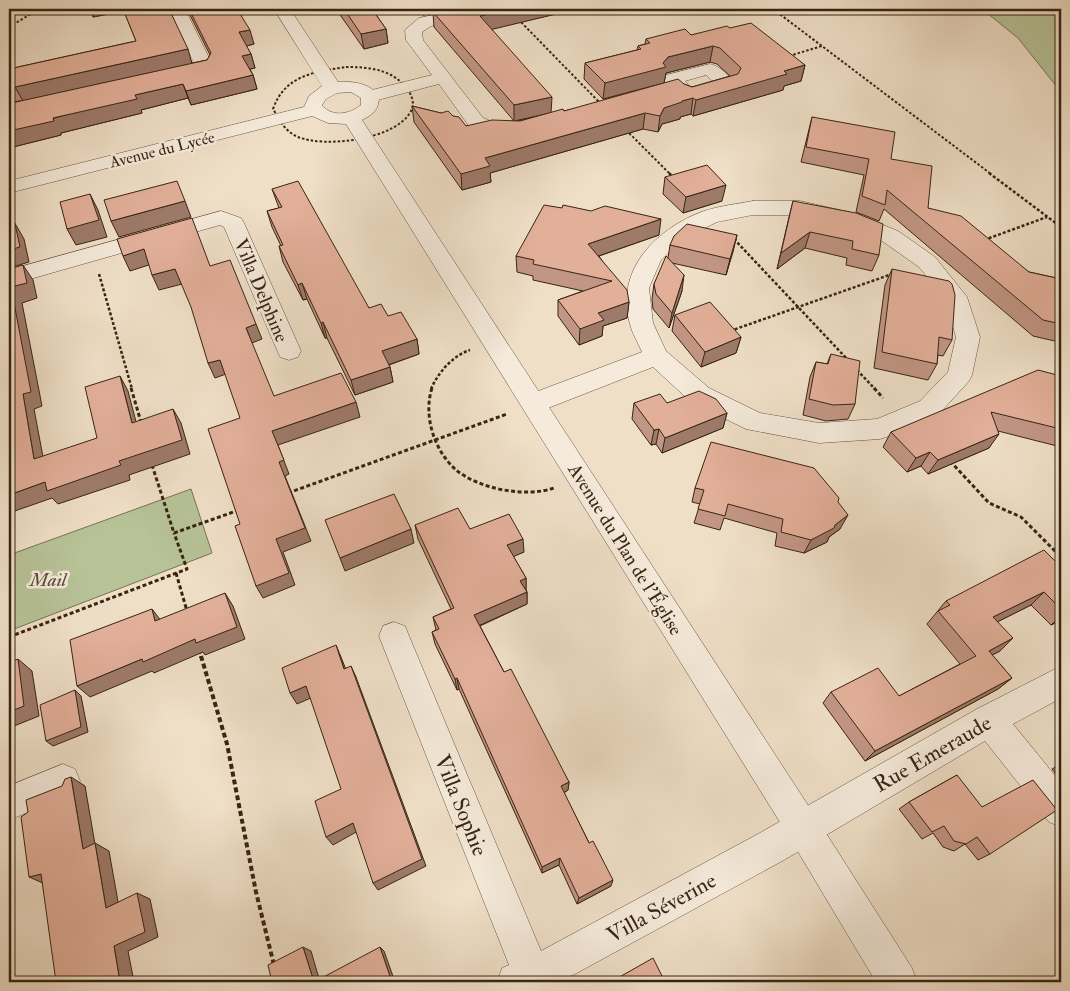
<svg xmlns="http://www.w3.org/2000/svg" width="1070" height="991" font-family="'IM FELL Double Pica',serif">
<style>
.green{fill:#b7c297;stroke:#787355}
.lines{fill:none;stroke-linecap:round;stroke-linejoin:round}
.minor-casing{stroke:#665340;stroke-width:1}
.tertiary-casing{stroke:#665340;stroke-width:1}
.path-far3{stroke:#382413;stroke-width:2;stroke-dasharray:2.5 2;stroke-linecap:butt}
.path-far2{stroke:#382413;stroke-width:2.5;stroke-dasharray:3 2;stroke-linecap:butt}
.path-far1{stroke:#382413;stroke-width:3;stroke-dasharray:4 2.5;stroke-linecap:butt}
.path{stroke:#382413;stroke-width:4;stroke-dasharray:5 3;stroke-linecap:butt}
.minor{fill:#f5eadb;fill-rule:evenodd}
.tertiary{fill:#f5eadb;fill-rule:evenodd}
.wall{fill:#c29684;stroke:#382413;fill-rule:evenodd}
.shaded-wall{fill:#9e7a6b;stroke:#382413}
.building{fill:#e2af99;stroke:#382413}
.labels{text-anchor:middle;stroke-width:5;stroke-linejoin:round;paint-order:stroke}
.far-street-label{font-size:16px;fill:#382413;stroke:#f5eadb}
.street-label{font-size:19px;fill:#382413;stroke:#f5eadb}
.park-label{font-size:19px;font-style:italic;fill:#584c34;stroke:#f5eadb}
.near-street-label{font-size:22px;fill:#382413;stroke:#f5eadb}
</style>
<rect width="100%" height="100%" fill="#efdfc7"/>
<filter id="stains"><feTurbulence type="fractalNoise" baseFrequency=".004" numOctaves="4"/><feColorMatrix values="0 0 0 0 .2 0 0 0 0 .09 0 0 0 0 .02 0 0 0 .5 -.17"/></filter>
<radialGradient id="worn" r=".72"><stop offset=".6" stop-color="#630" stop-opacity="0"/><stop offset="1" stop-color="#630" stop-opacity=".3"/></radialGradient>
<g class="green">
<path d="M982,9H1061V92L1018,38Z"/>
<path d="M191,489L212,553L9,631V555Z"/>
</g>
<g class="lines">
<defs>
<g id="minor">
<path d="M169,9H185L214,68L211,72L176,79L170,78L167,74L170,70L195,65Z"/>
<path d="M462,9H491L489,12L431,26L422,32L423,40L483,118L496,123L522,125L525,129L522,133L494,135L469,126L439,84L370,102L364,100L361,96L364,92L432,75L406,40L405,30L419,18Z"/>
<path d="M710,64C720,66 730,76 736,85L733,89L699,97L693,96L690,92L693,88L714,83L706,75L685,81L689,86L686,90C676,92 669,88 663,79L666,75Z"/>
<path d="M753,201H800L853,213L898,231L935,257L967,297L980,337L972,375L969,381L938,415L889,436L880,439L819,443L746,429L691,402L653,367L543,410L534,413L525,410L521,403L525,396L642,352C638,343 632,333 630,324C614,270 657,228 704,211C719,206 737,204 753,201ZM753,215H800L840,223L882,241L919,267L945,299L956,337L948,372L920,401L877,419L819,423L760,413L709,388L666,351L653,323L649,288L661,260L684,238L717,222Z"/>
<path d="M221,211L241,218L244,223L301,351L298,357L289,360L280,357L224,227L220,225L9,285V270Z"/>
<path d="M394,622L405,626L409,636L541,951L758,834L977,709L1061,666V698L1013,724L1061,783V827L1049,822L985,741L784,860L575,974L557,982H497L502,968L509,965L379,636L383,626Z"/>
<path d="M63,764L75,769L80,781L75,793L9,820V786Z"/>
</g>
<path id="tertiary" d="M274,9H290L338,82C352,81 370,83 379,96C379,109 374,114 362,120L815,816L912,968L917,982H876L791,840L346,124L328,123L312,116L9,193V181L304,107L309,96L322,86ZM337,93L351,92L361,98V105C350,114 332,118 322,105L326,99Z"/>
</defs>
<use href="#minor" class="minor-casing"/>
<use href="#tertiary" class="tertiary-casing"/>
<g class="path-far3">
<path d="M773,9L991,174"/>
<path d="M1054,9L1061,12"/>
<path d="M518,19L601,104"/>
<path d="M9,27L39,9"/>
<path d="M789,56L822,46"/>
<path d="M346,67C369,67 393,69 408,90C412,96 415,104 411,111C396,140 325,148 298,137C284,131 280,120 273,109C285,75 314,72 346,67Z"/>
<path d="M626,130L670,174"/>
</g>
<g class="path-far2">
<path d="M669,173L673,177"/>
<path d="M989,173L1061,227"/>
<path d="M734,239L848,360"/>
<path d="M984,240L1047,217"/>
<path d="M99,274L132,389"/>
<path d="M730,331L892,274"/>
<path d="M857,370L875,389"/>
<path d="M431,389C438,373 452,356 470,350"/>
</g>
<g class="path-far1">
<path d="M131,388L141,422"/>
<path d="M432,388C423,415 434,450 455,469C478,489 526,498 554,488"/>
<path d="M874,388L883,398"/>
<path d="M950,461L989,503L1021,517L1061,557"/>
<path d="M152,465L174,533L239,510"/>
<path d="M288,493L507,414"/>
<path d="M176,573L187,611"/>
<path d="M9,637L187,569L174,533"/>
<path d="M199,650L201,658"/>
</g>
<path class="path" d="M201,656L227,744L256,892L274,965"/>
<use href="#minor" class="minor"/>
<use href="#tertiary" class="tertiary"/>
</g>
<g class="wall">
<path d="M90,9H169L192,63L207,60L210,55L187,9H237L254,44L246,46L251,54L255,68L250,69L253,75L257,89L191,105L188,98L141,110L142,113L61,133V135L9,148V102H16L21,101L9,102V69L136,41L124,11L93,17Z"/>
<path d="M336,9H372L386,29L388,43L364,49Z"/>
<path d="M418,9H577L491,29L551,113L564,111L684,84L692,87L730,76L717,64L710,62L666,73L664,83L603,99L584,79L585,63L637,50L638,46L645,44L646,39L691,35L730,28L805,65L801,81L784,86L783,90L693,116L691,114L680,117V119L662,124L658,132L643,129L490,173L491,182L462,190L414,122L412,106L453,116L466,126L514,121L434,27L433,13L423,15ZM545,114L520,121H516Z"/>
<path d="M580,9H611L598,12L595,9L583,11Z"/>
<path d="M812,117L891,159L928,208L1029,272L1061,279V447L998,431L989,448L928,474L921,466L907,472L883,447L891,432L1059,375V342L1033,336L884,209L879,221L856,212L864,175L801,162Z"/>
<path d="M665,177L722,201L683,213L663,194Z"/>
<path d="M272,189L369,308L388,316L417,339L419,354L389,365L390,367L393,382L355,395L327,338H325L307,299L303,300L283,262L279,246H281L272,227L267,211L279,208Z"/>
<path d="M793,201L879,255L872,271L846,265L847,258L805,248L777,269L789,217Z"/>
<path d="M659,235L599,256L629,302L627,318L603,326L602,336L579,345L558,316V300L583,291L533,280V276L517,272L516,256Z"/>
<path d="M737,235L726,275L672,263L682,291L669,328L653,309L652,299L654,284L668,258L670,245Z"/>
<path d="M892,269L952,340L943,356L938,355L937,364L928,380L874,368L885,285Z"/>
<path d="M675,315L741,337L736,353L701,367L672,331Z"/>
<path d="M831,354L855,404L848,419L826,421L803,415L810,377L816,362L827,364Z"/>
<path d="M634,403H667L727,413L723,428L662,453L656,444L651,445L632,419Z"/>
<path d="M695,488L838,502L840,529L829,537L827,542L804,553L775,546L777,533L724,518L720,530L694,523L700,504L692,502Z"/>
<path d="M415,525L470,529L524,552L513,556L526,578V590L527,592V604L480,626L504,672L569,782L568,790L564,793L611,886L577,904L559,865L542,873L459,689L457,690L435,644L432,632L436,630L433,617L451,609L418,539Z"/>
<path d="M1061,557V620L1051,625L1031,605L997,622L1000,651L992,655L1012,678L998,689L865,761L823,703L831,692L899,696L960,664L927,624L946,601L1055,561Z"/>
<path d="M1061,764V781L1052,769Z"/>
<path d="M957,775L990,854L978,860L965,844L954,851L943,847L933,833L922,839L899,809L909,802Z"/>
<path d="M1061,977V982H1054Z"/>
</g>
<g class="shaded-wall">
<path d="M90,9H123L124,11L93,17Z"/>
<path d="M423,9H454L433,12V13L423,15Z"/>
<path d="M511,9H577L481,32L480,16Z"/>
<path d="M583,9H595L583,11Z"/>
<path d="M598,9H611L598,12Z"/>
<path d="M386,29L388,43L364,49L361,34Z"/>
<path d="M250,30L254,44L243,47L239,32Z"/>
<path d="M713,46L710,62L666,73L664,83L603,99L605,83L663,63L668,57Z"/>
<path d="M188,49L192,64L23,101L15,87Z"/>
<path d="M251,54L255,68L246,70L242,56Z"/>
<path d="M805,65L801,81L784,86L783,90L693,116L696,100L784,71Z"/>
<path d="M253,75L257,89L191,105L186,91Z"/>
<path d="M183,84L188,98L141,110L142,113L61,133V135L9,148V131L135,95Z"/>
<path d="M552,97L551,113L514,121V105Z"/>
<path d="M693,98L691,114L680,117V119L662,124L658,132L660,116L664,108L682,101Z"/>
<path d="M645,113L643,129L490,173L491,182L462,190L461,174L485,158Z"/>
<path d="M726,185L722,201L683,213L686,197Z"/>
<path d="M90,194L98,210L107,237L76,245L67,229Z"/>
<path d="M185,201L191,217L119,237L111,221Z"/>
<path d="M9,213L24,239L29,262L9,268V250L12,224Z"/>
<path d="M661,219L659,235L587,260L588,244Z"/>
<path d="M810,232L805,248L777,269L781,253Z"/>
<path d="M737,235L733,252L726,275L730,259Z"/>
<path d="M144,249L152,264L130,271L123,256Z"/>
<path d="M23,265L33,280L37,298L22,303L42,406L34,409L46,473L34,459L23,394L11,287Z"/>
<path d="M175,269L182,284L159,290L152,275Z"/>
<path d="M684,275L682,291L669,328L672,313Z"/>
<path d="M302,283L307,299L303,300L298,285Z"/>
<path d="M629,302L627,318L603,326L602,336L579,345L580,329L598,313Z"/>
<path d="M323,322L327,338H325L321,323Z"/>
<path d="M256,324L262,339L252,343L246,328Z"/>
<path d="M741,337L736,353L701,367L705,352Z"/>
<path d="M417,339L419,354L385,366L382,351Z"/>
<path d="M220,360L226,374L215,378L208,363Z"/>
<path d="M390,367L393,382L355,395L351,380Z"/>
<path d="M120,376L128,391L140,437L132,423Z"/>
<path d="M356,402L360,417L278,445L289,474L285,476L311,541L283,552L295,585L263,598L256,586L276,539L279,462L272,431Z"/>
<path d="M173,409L181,423L190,454L129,475L130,480L58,504L52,498L9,513V495L45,482L119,461Z"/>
<path d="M727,413L723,428L662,453L665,438Z"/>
<path d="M659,429L656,444L651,445L654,430Z"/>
<path d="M999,434L989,448L928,474L938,460Z"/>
<path d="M930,452L921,466L907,472L916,458Z"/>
<path d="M848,515L840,529L829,537L827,542L804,553L811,540L835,525Z"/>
<path d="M411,529L414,543L345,571L340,558Z"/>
<path d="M523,539L524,552L508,559L507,545Z"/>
<path d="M526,578V591L520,581Z"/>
<path d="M527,592V604L476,627L474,615Z"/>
<path d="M1044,592L1031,605L981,630L993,617Z"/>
<path d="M225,593L233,606L245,639L205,655L203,652L154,673L152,671L90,697L77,686L142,659L195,639Z"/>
<path d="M152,609L162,622L155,621Z"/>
<path d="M1061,616V620L1051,625Z"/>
<path d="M1013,638L1000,651L976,663L989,651Z"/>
<path d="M336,645L341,657L350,680L344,669Z"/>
<path d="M18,659L32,671L39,716L9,728V712Z"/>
<path d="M351,666L356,677L426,866L378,890L373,883Z"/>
<path d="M457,678L459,689L457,690L455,679Z"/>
<path d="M1012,678L998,689L865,761L875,751Z"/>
<path d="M306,686L313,697L297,704L290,693Z"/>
<path d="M75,690L81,696L88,732L53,746L46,741Z"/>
<path d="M71,777L85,786L97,856L83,849Z"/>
<path d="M569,782L568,790L560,795L561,786Z"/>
<path d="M353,823L358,831L333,845L326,837Z"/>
<path d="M95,843L109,851L120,913L106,908Z"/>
<path d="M560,858L559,865L542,873V867Z"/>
<path d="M41,874L45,884L29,877Z"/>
<path d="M613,880L611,886L577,904L579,898Z"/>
<path d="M137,893L150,899L158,937L128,951L134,982H120L114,946Z"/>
<path d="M303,947L311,951L320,982H314Z"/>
<path d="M380,947L384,951L395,982H392Z"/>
</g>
<g class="building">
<path d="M123,9H169L188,49L15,87H9V69L136,41Z"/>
<path d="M189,9H237L250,30L239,32L251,54L242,56L253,75L186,91L183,84L135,95L137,99L53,118L54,121L9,131V102H16L207,60L211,53Z"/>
<path d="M344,9H372L386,29L361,34Z"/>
<path d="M445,9H511L480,16L552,97L514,105L433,12Z"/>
<path d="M751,23L805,65L784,71L787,74L696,100L693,98L682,101V102L664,108L660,116L645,113L485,158L490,166L461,174L412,106L441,113L448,111L453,116L459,117L466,126L492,120L520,121L563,109L564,111L678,79L684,84L692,87L738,74L741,68L720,48L713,46L668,57L663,63L666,67L605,83L585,63L641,49L638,46L650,43L646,39L685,29L691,35L727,26L730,28Z"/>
<path d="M812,117L895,132L891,159L932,166L928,208L961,216L1029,272L1061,279V324L1043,320L887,190L885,205L862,196L869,159L806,147Z"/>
<path d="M707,165L726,185L686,197L665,177Z"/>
<path d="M177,181L185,201L111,221L104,200Z"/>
<path d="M298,181L369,308L381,304L388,316L401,312L417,339L382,351L390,367L351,380L323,322L321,323L302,283L298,285L279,246L283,245L267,211L282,207L272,189Z"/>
<path d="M90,194L99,220L67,229L60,202Z"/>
<path d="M793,201L856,213L883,224L879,255L852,249L853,241L810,232L781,253Z"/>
<path d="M544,205L562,208L563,205L591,211L605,206L661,219L588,244L627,290L629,302L598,313L604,320L580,329L558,300L612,281L533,264L534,260L516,256Z"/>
<path d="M9,213L12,224H15L20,247L9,250Z"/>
<path d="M192,218L210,266L230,260L256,324L246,328L274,396L341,373L356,402L272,431L284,460L279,462L305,528L276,539L289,573L256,586L235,526L240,524L208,429L240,418L220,360L208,363L191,307L175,269L152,275L144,249L123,256L117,239Z"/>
<path d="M687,224L737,235L730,259L670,245L674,236Z"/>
<path d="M666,256L684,275L672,313L656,294L654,284Z"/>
<path d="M23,265L27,283L11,287L31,392L23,394L34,459L97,438L85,387L120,376L132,423L173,409L182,440L119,461L121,465L47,491L45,482L9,495V269Z"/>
<path d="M892,269L949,281L952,284L955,295L952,340L939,337L937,364L882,352Z"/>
<path d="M710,302L741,337L705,352L675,315Z"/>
<path d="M831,354L860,361L855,404L833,405L809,399L816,362L828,364Z"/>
<path d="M1038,370L1061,376V429L991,412L999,434L938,460L930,452L916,458L891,432Z"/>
<path d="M699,391L716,399L727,413L665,438L659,429L654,430L634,403L660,394L667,403Z"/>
<path d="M711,442L814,468L839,498L838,502L848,515L835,525L834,528L811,540L781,532L783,519L728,504L725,516L698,509L704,490L695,488Z"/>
<path d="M394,494L411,529L340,558L325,520Z"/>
<path d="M458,508L470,529L509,514L523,539L507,545L526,578L520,581L527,592L474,615L504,672L511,669L569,782L561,786L589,843L593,841L613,880L579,898L560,858L542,867L457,678L455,679L432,632L439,629L433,617L454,608L415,525Z"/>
<path d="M1044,550L1055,561L1061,557V609L1044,592L993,617L1013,638L989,651L1012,678L875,751L831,692L878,668L899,696L976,656L938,611L950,605L946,601Z"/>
<path d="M225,593L237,627L196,643L195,639L143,662L142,659L77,686L70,640L152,609L155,621Z"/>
<path d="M336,645L344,669L351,666L422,859L373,883L353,823L326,837L315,801L341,789L306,686L290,693L282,668Z"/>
<path d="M18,659L24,706L9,712V663Z"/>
<path d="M75,690L81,727L46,741L40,705Z"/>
<path d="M957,775L982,807L1033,780L1057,810L990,854L977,837L966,844L954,841L944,826L932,832L909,802Z"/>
<path d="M71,777L83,849L95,843L106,908L137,893L145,932L114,946L120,982H56L41,874L29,877L21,817L28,812L26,800L62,786L65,779Z"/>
<path d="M303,947L314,982L380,947L392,982H272L268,965Z"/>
<path d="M653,958L665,982H618L616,979Z"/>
</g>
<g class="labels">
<g class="far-street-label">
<text transform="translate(162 149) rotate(-14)" y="6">Avenue du Lycée</text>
</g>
<g class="street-label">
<text transform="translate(262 290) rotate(67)" y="7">Villa Delphine</text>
<text transform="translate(626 549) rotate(58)" y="7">Avenue du Plan de l'Église</text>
</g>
<g class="park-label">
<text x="48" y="586">Mail</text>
</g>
<g class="near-street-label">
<text transform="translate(932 753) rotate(-30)" y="8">Rue Emeraude</text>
<text transform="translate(462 805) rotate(68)" y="8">Villa Sophie</text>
<text transform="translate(661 907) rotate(-29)" y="8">Villa Séverine</text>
</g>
</g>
<rect width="1070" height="991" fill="none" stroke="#efdfc7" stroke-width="30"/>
<rect x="10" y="10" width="1050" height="971" fill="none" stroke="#382413" stroke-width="2.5"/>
<rect x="15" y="15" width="1040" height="961" fill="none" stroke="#382413"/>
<rect width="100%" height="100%" filter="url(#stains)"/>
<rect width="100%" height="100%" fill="url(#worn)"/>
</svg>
